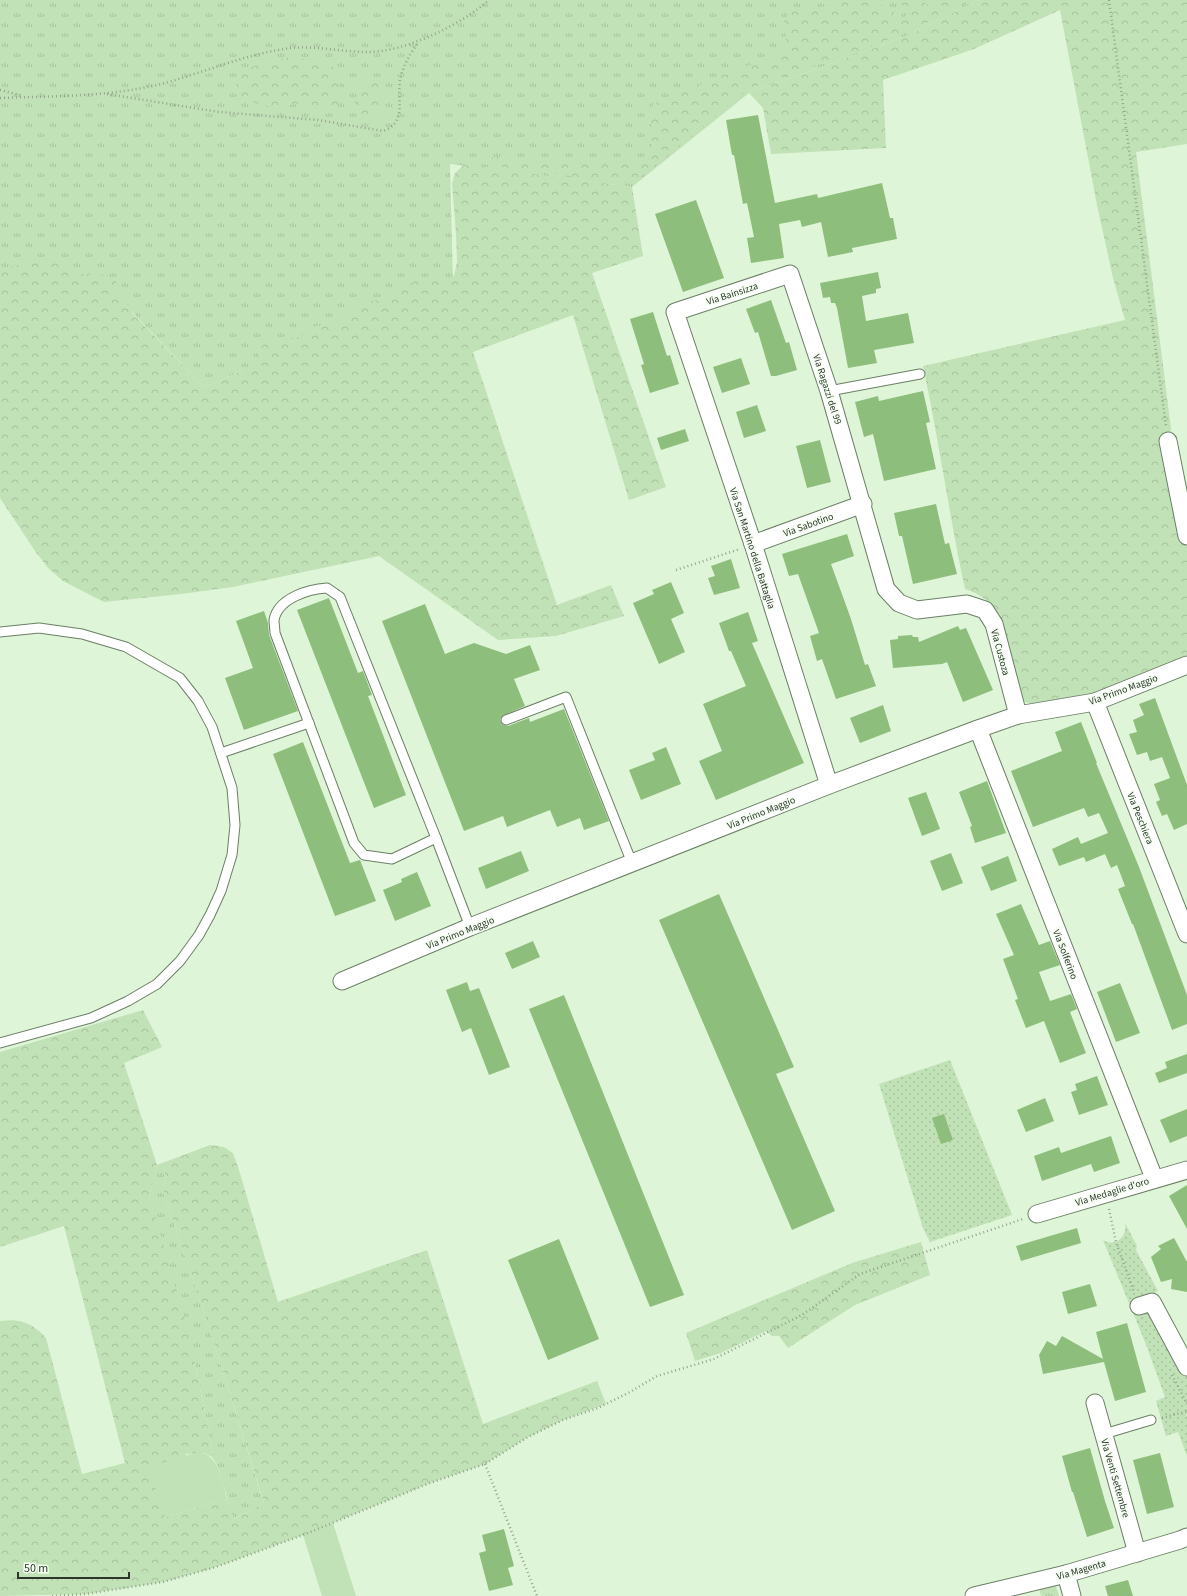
<svg xmlns="http://www.w3.org/2000/svg" width="1187" height="1596" font-family="'Source Sans 3',sans-serif">
<style>
.grass{fill:url(#grass-tufts)}
.forest{fill:url(#forest-crowns)}
.park{fill:url(#park-dots)}
.garden{fill:#c1e1b6}
.building{fill:#8dbe7c}
.lines{fill:none;stroke-linecap:round;stroke-linejoin:round}
.lane-casing{stroke:#6b7f65;stroke-width:11}
.street-casing{stroke:#6b7f65;stroke-width:19}
.path{stroke:#94a48e;stroke-width:2.5;stroke-dasharray:1 3;stroke-linecap:butt}
.lane{stroke:#fff;stroke-width:9}
.street{stroke:#fff;stroke-width:17}
.labels{text-anchor:middle;stroke-width:3.5;stroke-linejoin:round;paint-order:stroke}
.street-label{font-size:10px;fill:#2d352a;stroke:#f5fef2}
</style>
<defs>
<pattern id="grass-tufts" width="24" height="20" patternUnits="userSpaceOnUse"><rect width="24" height="20" fill="#c1e1b6"/><path d="M3 7l-1-3M5 7V3M7 7l1-3M15 17l-1-3M17 17v-4M19 17l1-3" fill="none" stroke="#a6c29d"/></pattern>
<pattern id="forest-crowns" width="20" height="18" patternUnits="userSpaceOnUse"><rect width="20" height="18" fill="#c1e1b6"/><path d="M2 6a3 3 0 1 1 6 0M12 15a3 3 0 1 1 6 0" fill="none" stroke="#a6c29d"/></pattern>
<pattern id="park-dots" width="8" height="8" patternUnits="userSpaceOnUse"><rect width="8" height="8" fill="#c1e1b6"/><path d="M2 2h.1M6 6h.1" fill="none" stroke="#a6c29d" stroke-width="1.8" stroke-linecap="round"/></pattern>
</defs>
<rect width="100%" height="100%" fill="#dff5d8"/>
<g class="grass">
<path d="M0,0H979L911,34L861,53L749,93L632,187L450,164L453,281L204,387L132,312L0,301Z"/>
<path d="M165,1162L164,1193L215,1346L264,1504L233,1519L220,1472L216,1463L212,1457L208,1428L195,1362L149,1197L157,1165Z"/>
<path d="M1055,1583L1059,1596H1041L1038,1584Z"/>
</g>
<g class="forest">
<path d="M835,0H855L886,6L899,17H904L908,13L898,0H924L926,4L929,5L934,0H971L911,31L861,50L749,89L632,184L464,162L496,157L540,163L618,164C670,158 644,135 653,104L738,69L772,58L779,52L786,40L784,22L788,14L794,10H807L830,5Z"/>
<path d="M979,0H1187V144L1136,152L1178,484L1187,541V655L1089,696L1037,705L1025,702L1017,696L1000,615C991,602 980,594 965,589C949,515 939,440 923,366L1125,320L1113,278L1097,205L1060,10L974,49L883,80L886,148L771,154L763,108L749,93L861,53L911,34Z"/>
<path d="M291,57L331,64L336,70L340,92V100L336,108C324,112 315,105 303,104C295,103 287,106 279,107C268,108 247,101 238,95C231,69 247,68 267,63C275,61 283,58 291,57Z"/>
<path d="M374,77L380,78L384,81L379,99V103L381,113L380,118L376,119L362,118L357,114L354,109L357,90L359,86L367,79Z"/>
<path d="M464,165L632,187L643,256L592,273L666,487L629,500L573,315L473,352L557,605L611,585L624,616L556,636L498,640L379,556L233,587L181,594L104,602L63,581L48,568L35,551L0,498V269L42,259L55,263L79,274L107,275L115,280L132,313L204,387L244,370L255,361L259,349L266,342L299,337L316,326L333,324L344,318L354,304L392,298L415,281L429,276L442,278L454,276L457,262L456,234L452,184L455,173Z"/>
<path d="M143,1010L162,1047L124,1063L157,1165L149,1197L162,1239L181,1306L195,1362L208,1428L212,1457L204,1453L186,1454L165,1517L227,1499L234,1519L264,1503L215,1346L164,1193L165,1162L210,1145L224,1147L233,1153L239,1170L278,1302L427,1250L483,1424L597,1381L606,1404L563,1420L528,1437L485,1464L430,1483L303,1535L216,1567L163,1582L85,1594L0,1596V1321C20,1318 33,1323 46,1338L82,1474L125,1463L64,1226L0,1247V1052Z"/>
<path d="M921,1242L930,1275L855,1305L788,1348L779,1336H772L766,1331L721,1353L695,1361L686,1333L852,1263Z"/>
</g>
<g class="park">
<path d="M950,1060L1012,1215L930,1242L923,1228L879,1084Z"/>
<path d="M1125,1223L1137,1246L1136,1250L1158,1291L1146,1297L1187,1373V1456L1178,1432L1166,1436L1156,1401L1165,1397L1145,1342L1103,1240C1116,1248 1128,1236 1125,1223Z"/>
</g>
<g class="garden">
<path d="M197,1452C220,1454 222,1481 227,1499L165,1517L149,1467Z"/>
<path d="M333,1523L356,1596H322L303,1535Z"/>
</g>
<g class="building">
<path d="M758,115L775,203L817,194L818,198L882,183L890,218H893L897,239L852,248L853,252L828,257L821,222L802,227L800,220L779,224L784,258L751,263L747,238L754,237L747,203L743,204L734,155H732L726,120Z"/>
<path d="M696,200L724,278L683,292L655,214Z"/>
<path d="M878,272L881,288L876,289V293L862,296L866,321L908,313L914,343L874,350L877,363L848,368L837,308L835,303H831L830,297L823,298L820,283Z"/>
<path d="M771,300L786,343L789,342L797,370L776,376H771L758,332L755,333L746,309Z"/>
<path d="M653,312L667,356L670,355L679,384L650,393L641,365L644,364L630,319Z"/>
<path d="M741,358L750,384L722,393L713,367Z"/>
<path d="M923,391L930,422L926,423L936,469L884,481L873,434L864,437L855,402L878,396L879,401Z"/>
<path d="M757,405L766,431L744,438L736,412Z"/>
<path d="M685,429L689,441L661,450L657,438Z"/>
<path d="M820,440L831,482L807,488L796,446Z"/>
<path d="M936,504L945,544L949,543L957,574L913,584L902,536H899L894,513Z"/>
<path d="M847,534L854,556L831,564L851,619L865,665L868,664L876,686L836,699L822,659L817,661L810,636L819,633L798,574L789,576L782,554Z"/>
<path d="M731,559L740,588L714,595L708,578L715,576L711,566Z"/>
<path d="M671,582L684,613L671,619L685,652L659,664L633,603L654,594L652,590Z"/>
<path d="M329,598L358,673L363,671L372,695L368,696L406,795L374,808L297,610Z"/>
<path d="M425,604L445,654L474,643L506,654L530,645L540,670L514,679L525,706L504,715L500,719L501,722L503,725L508,726L529,718L530,722L564,709L609,821L584,830L580,818L557,827L550,810L507,827L503,816L464,831L382,621Z"/>
<path d="M264,611L268,623L269,635L298,711L244,730L225,678L253,668L236,621Z"/>
<path d="M748,612L758,641L752,643L804,763L716,800L699,761L722,751L703,704L746,686L731,651H729L719,623Z"/>
<path d="M958,626L960,630L966,628L993,690L963,702L947,662L942,664L893,668L890,640L898,639V636L912,635L913,637H918L919,642Z"/>
<path d="M1155,698L1187,785V824L1174,830L1167,814L1162,816L1156,802L1160,800L1154,784L1170,778L1162,757L1150,761L1147,752L1137,755L1129,734L1137,732L1133,720L1144,715L1139,704Z"/>
<path d="M883,705L891,731L860,743L850,718Z"/>
<path d="M1081,722L1097,763H1096L1139,867L1187,995V1024L1172,1030L1133,924H1132L1118,889L1125,886L1117,865L1111,868L1105,854L1086,862L1084,857L1059,866L1052,849L1078,837L1081,844L1108,833L1099,813L1088,817L1084,808L1033,827L1011,771L1062,751L1055,732Z"/>
<path d="M303,742L350,863L360,860L376,901L335,916L273,754Z"/>
<path d="M666,747L681,784L641,800L629,770L655,760L652,753Z"/>
<path d="M987,781L1006,833L975,843L970,827L972,826L959,792Z"/>
<path d="M926,792L940,829L922,836L908,798Z"/>
<path d="M521,851L529,871L486,889L478,868Z"/>
<path d="M951,853L963,883L942,891L930,861Z"/>
<path d="M1008,856L1017,881L991,891L981,867Z"/>
<path d="M417,872L431,906L395,921L383,890L402,882L401,879Z"/>
<path d="M719,894L794,1067L776,1074L835,1211L792,1230L659,920Z"/>
<path d="M1021,904L1039,945L1050,941L1060,965L1039,972L1050,1001L1071,994L1077,1009L1070,1012L1086,1053L1060,1063L1044,1021L1026,1028L1015,1000L1018,999L1003,959L1014,955L996,914Z"/>
<path d="M533,941L540,957L512,969L505,953Z"/>
<path d="M467,982L470,991L479,988L510,1067L489,1075L471,1028L462,1032L446,990Z"/>
<path d="M1120,983L1140,1033L1116,1042L1097,992Z"/>
<path d="M564,995L684,1295L650,1307L529,1009Z"/>
<path d="M1187,1054V1073L1159,1083L1155,1073L1167,1068L1165,1062Z"/>
<path d="M1097,1076L1108,1105L1079,1115L1071,1092L1077,1090L1075,1084Z"/>
<path d="M1045,1098L1054,1121L1026,1132L1017,1110Z"/>
<path d="M1187,1109V1136L1170,1143L1160,1120Z"/>
<path d="M944,1114L953,1140L941,1144L932,1118Z"/>
<path d="M1111,1136L1120,1163L1094,1172L1091,1164L1042,1181L1034,1156L1059,1147L1061,1153Z"/>
<path d="M1187,1185V1229L1169,1196Z"/>
<path d="M1077,1228L1081,1243L1021,1261L1016,1246Z"/>
<path d="M1174,1238L1187,1262V1292L1171,1289L1172,1279L1161,1282L1151,1257L1161,1249L1158,1246Z"/>
<path d="M559,1239L599,1339L548,1360L508,1260Z"/>
<path d="M1090,1284L1097,1306L1068,1314L1062,1292Z"/>
<path d="M1127,1323L1146,1392L1115,1401L1104,1362L1043,1374L1039,1355L1047,1341L1056,1346L1062,1336L1103,1359L1096,1332Z"/>
<path d="M1090,1448L1105,1501L1114,1528L1087,1537L1073,1492H1072L1062,1456Z"/>
<path d="M1160,1453L1174,1507L1147,1514L1133,1460Z"/>
<path d="M504,1529L514,1566L508,1568L513,1585L489,1591L479,1553L486,1551L482,1535Z"/>
<path d="M1128,1580L1133,1596H1108L1105,1586Z"/>
</g>
<g class="lines">
<defs>
<g id="lane">
<path d="M829,391L920,374"/>
<path d="M327,588L340,597L436,838L392,859L364,855L354,843L275,633C275,629 274,624 274,620C278,598 309,589 327,588Z"/>
<path d="M0,632L39,628L82,634L126,647L180,678L198,701L212,727L232,788L235,825L232,855L221,891L210,915L199,935L180,961L157,984L128,1001L91,1018L0,1043"/>
<path d="M506,720L566,697L632,863"/>
<path d="M221,753L309,723"/>
<path d="M436,838L470,927"/>
<path d="M1104,1434L1151,1420"/>
</g>
<g id="street">
<path d="M1168,441L1187,536"/>
<path d="M753,544L863,504"/>
<path d="M1095,702L1187,934"/>
<path d="M978,729L1154,1178"/>
<path d="M829,785L753,544L675,312L790,274L829,391L886,589L899,603L917,610L967,604L985,610L994,624L1018,715"/>
<path d="M342,981L470,927L829,785L978,729L1018,715L1095,702L1187,665"/>
<path d="M1037,1214L1187,1170"/>
<path d="M1139,1306L1152,1302L1187,1367"/>
<path d="M1095,1403L1137,1553"/>
<path d="M1066,1574L1072,1596"/>
<path d="M974,1596L1066,1574L1180,1540L1187,1537"/>
</g>
</defs>
<use href="#lane" class="lane-casing"/>
<use href="#street" class="street-casing"/>
<g class="path">
<path d="M1109,0L1166,426"/>
<path d="M0,90L23,96"/>
<path d="M107,94L219,112L318,120L383,131C407,123 397,100 400,80C403,66 410,53 419,42"/>
<path d="M0,98C55,96 111,97 165,83C205,72 244,55 284,49C311,44 339,52 366,52C403,53 461,25 489,0"/>
<path d="M676,570L740,549"/>
<path d="M1109,1209L1116,1242L1134,1292"/>
<path d="M1172,1375L1187,1404"/>
<path d="M1162,1418L1187,1411"/>
<path d="M485,1464L537,1596"/>
<path d="M52,1596L85,1594L163,1582L216,1567L303,1535L430,1483L485,1464L528,1437L563,1420L598,1408L630,1392L657,1376L714,1359L802,1315L860,1274L1023,1219"/>
</g>
<use href="#lane" class="lane"/>
<use href="#street" class="street"/>
</g>
<g class="labels">
<g class="street-label">
<text transform="translate(732 293) rotate(-18)" y="4">Via Bainsizza</text>
<text transform="translate(828 389) rotate(72)" y="4">Via Ragazzi del 99</text>
<text transform="translate(808 524) rotate(-20)" y="4">Via Sabotino</text>
<text transform="translate(753 548) rotate(72)" y="4">Via San Martino della Battaglia</text>
<text transform="translate(1001 652) rotate(75)" y="4">Via Custoza</text>
<text transform="translate(1123 689) rotate(-20)" y="4">Via Primo Maggio</text>
<text transform="translate(761 812) rotate(-22)" y="4">Via Primo Maggio</text>
<text transform="translate(1141 818) rotate(68)" y="4">Via Peschiera</text>
<text transform="translate(460 932) rotate(-22)" y="4">Via Primo Maggio</text>
<text transform="translate(1066 954) rotate(69)" y="4">Via Solferino</text>
<text transform="translate(1112 1191) rotate(-17)" y="4">Via Medaglie d'oro</text>
<text transform="translate(1116 1478) rotate(74)" y="4">Via Venti Settembre</text>
<text transform="translate(1081 1569) rotate(-16)" y="4">Via Magenta</text>
</g>
</g>
<path d="M18 1572v6h111v-6" fill="none" stroke="#2d352a" stroke-width="2"/>
<text x="24" y="1572" font-size="12" fill="#2d352a" stroke="#f5fef2" stroke-width="3" paint-order="stroke">50 m</text>
</svg>
